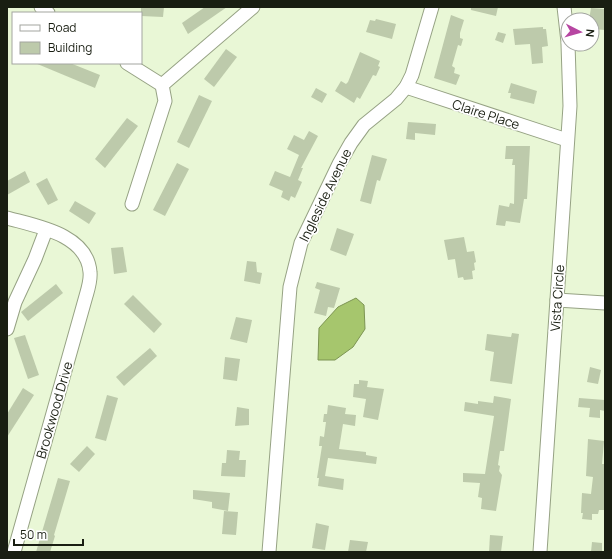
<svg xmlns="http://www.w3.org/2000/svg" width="612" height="559" font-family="Manrope,sans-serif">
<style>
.water{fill:#a6c66d;stroke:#7c9452}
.building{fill:#bdcaab}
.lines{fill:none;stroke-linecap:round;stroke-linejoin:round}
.minor-casing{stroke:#96a284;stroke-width:15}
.minor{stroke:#fff;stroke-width:13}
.labels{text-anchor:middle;stroke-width:3.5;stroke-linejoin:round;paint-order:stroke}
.street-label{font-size:13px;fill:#191e12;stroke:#fff}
</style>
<rect width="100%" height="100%" fill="#e9f7d6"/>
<path class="water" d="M356,298L364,305L365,329L353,347L335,360H318L319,328L338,307Z"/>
<g class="building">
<path d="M141,7H164L163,17L141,16Z"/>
<path d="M205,7H227L188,34L182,23Z"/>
<path d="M471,7H498L496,16L471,10Z"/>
<path d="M591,8L605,9V30L592,29V20H589Z"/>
<path d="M451,15L464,20L460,33V38L463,39L461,46L458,45L452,66L455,68L454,73L460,75L456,85L434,78Z"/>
<path d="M376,19L396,24L392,39L366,32L370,20L375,21Z"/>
<path d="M543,27V29H546L548,46L542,47L543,63L532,64L530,44L515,45L513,29Z"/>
<path d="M498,32L506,34L503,43L495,40Z"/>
<path d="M226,49L237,57L214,87L204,79Z"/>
<path d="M360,52L380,61L378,66L380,67L376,76L373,75L360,99L357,97L354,103L335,91L341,81L346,84L348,82Z"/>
<path d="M35,63H70L100,75L95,88Z"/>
<path d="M511,83L537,91L534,104L510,98L511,93H508Z"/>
<path d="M316,88L327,94L322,103L311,97Z"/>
<path d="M199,95L212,101L189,148L177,142Z"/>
<path d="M127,118L138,126L105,168L95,159Z"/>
<path d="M408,122L436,124L435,135L415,133V140L406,139Z"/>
<path d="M309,131L318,136L301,168H303L298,180L302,182L295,198L291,196L289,201L281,197L283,191L269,185L275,171L290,177L299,155L287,149L294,135L304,140Z"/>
<path d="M506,146H530L527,199H524L520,223L506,221L505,226L496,225L499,205L509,207L510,203L514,204L515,165H512L513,159H505Z"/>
<path d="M372,155L387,159L380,181L377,180L371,204L360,201Z"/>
<path d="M177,163L189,169L165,216L153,210Z"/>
<path d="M25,171L30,182L7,195V181Z"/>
<path d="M47,178L58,200L48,205L36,184Z"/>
<path d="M75,201L96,213L89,224L69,211Z"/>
<path d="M337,228L354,234L346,256L330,250Z"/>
<path d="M464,237L467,252L474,251L476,262L474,263L475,270L472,271L473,279L464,280L463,277L458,278L455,259L448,260L444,240Z"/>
<path d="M123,247L127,272L114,274L111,248Z"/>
<path d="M247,261L256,262L257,272L262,273L260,284L244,281Z"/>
<path d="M317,282L340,288L334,308L328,307L326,316L314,313L320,290L315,288Z"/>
<path d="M56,284L63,293L28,321L21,312Z"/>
<path d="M133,295L162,324L154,333L124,304Z"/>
<path d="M236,317L252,320L247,343L230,339Z"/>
<path d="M512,333L519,334L512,384L490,381L494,352L485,350L487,334L511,337Z"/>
<path d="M25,335L39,375L28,379L14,338Z"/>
<path d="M150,348L157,356L124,386L116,377Z"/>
<path d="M225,357L240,359L237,381L223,379Z"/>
<path d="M590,367L601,370L598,384L587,382Z"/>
<path d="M359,380L368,381L367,387L384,389L378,420L363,417L366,399L353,397L354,384H359Z"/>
<path d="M23,388L34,395L7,437V414Z"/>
<path d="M107,395L118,398L106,441L95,438Z"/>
<path d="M494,396L511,399L504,451H500L498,465L500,466L499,471L502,475L496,511L481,509L482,498L478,497L480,483L463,482V473L485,474L494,416L464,411L465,402L478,404V401L493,403Z"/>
<path d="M579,398L605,400V411L600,410V418L589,417L590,408L578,407Z"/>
<path d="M328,405L346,408L345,414L356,415L355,426L343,424L339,449L366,452V455L377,457L376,464L328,458L325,476L344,479L343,490L318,486L319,478H317L322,446H319L320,436L324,437L326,422H323L324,414H327Z"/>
<path d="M237,407L249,409V425L235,426Z"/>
<path d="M588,439L604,441L602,464H605V510H599L598,514H592V520L582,519L583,513H581L582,493L591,494L593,477L586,476Z"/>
<path d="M87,446L95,454L79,472L70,464Z"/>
<path d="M227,450L240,451L239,460H246L245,477L221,476L222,463H226Z"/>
<path d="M58,478L70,481L54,535L55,536L50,552H36Z"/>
<path d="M193,490L230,493L228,511L212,508V502L193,499Z"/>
<path d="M224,511L238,512L236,535L222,534Z"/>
<path d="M316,523L329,526L325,550L312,548Z"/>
<path d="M490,535L503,536L501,552H489Z"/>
<path d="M350,540L368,542L366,552H348Z"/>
<path d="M592,542L602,543V552H591Z"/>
</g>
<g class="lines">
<defs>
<g id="minor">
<path d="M41,7L48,13"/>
<path d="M564,7L568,42"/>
<path d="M127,63L162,85"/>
<path d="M406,87L567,140"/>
<path d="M132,204L165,101L162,85L253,7"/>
<path d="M7,218C36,226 87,234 90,272C91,280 88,289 86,296L14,552"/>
<path d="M557,300L605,303"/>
<path d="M7,329L15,302L35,259L46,230"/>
<path d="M269,552L290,287L301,243L339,164L351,143L364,125L396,99L406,87L412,75L432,7"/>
<path d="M540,552L570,106L568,44"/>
</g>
</defs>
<use href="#minor" class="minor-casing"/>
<use href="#minor" class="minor"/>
</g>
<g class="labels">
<g class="street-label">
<text transform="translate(486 114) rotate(18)" y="5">Claire Place</text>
<text transform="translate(325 195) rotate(-64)" y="5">Ingleside Avenue</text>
<text transform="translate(557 298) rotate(-86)" y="5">Vista Circle</text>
<text transform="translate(54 410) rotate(-74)" y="5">Brookwood Drive</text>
</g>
</g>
<rect width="612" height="559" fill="none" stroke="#191e12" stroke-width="16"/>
<rect x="12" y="12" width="130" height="52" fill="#ffffff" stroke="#a3a5a0"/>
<rect x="20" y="25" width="20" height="6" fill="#ffffff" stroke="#a3a5a0"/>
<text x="48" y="32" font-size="12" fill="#191e12">Road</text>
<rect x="20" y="42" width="20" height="12" fill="#bdcaab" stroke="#a3a5a0"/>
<text x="48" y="52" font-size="12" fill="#191e12">Building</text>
<g transform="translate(580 32) rotate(96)"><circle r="19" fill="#ffffff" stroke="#a3a5a0"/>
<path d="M0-3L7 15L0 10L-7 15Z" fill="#b746a2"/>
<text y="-6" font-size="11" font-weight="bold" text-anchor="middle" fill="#191e12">N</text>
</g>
<path d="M14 539v6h69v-6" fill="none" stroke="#191e12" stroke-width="2"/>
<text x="20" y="539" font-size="12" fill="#191e12" stroke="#ffffff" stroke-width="3" paint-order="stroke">50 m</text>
</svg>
